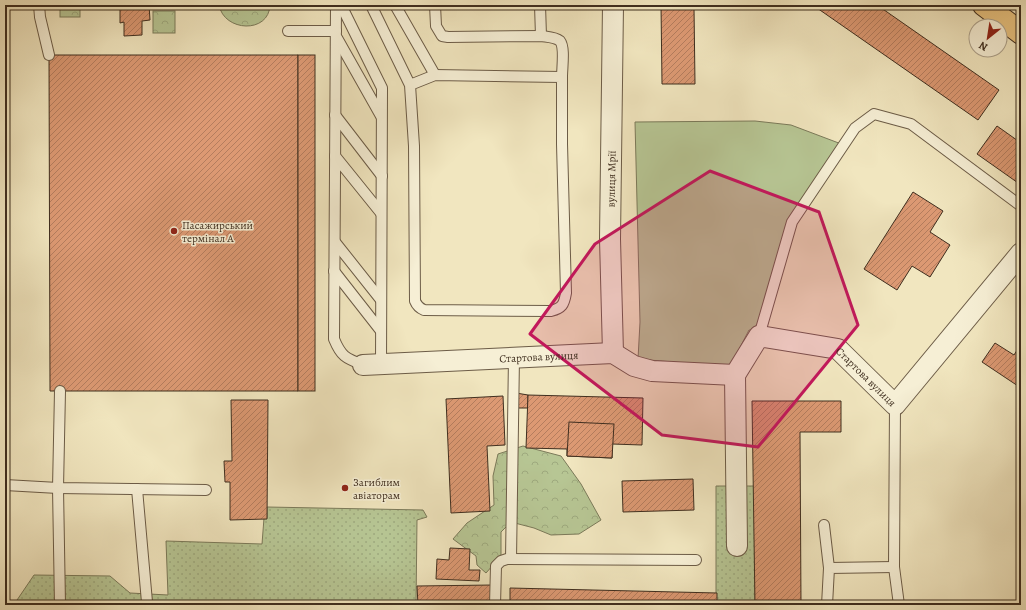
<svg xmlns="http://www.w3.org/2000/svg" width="1026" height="610" font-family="Alegreya,serif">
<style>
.grass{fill:url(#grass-dots);stroke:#7b7a5a}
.forest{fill:url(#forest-crowns);stroke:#7b7a5a}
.park{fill:#b7c694;stroke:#7b7a5a}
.building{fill:url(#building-hatch);stroke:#3f2e1f}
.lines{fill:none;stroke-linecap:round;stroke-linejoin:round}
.lane-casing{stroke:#6c5c47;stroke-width:12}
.street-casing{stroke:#6c5c47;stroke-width:22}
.primary-casing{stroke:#3f2e1f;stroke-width:24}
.lane{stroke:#f6efd5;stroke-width:10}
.street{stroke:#f6efd5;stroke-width:20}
.primary{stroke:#e8c380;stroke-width:22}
.marked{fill:#c2185b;fill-opacity:0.2;stroke:#c2185b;stroke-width:3;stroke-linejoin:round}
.poi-dot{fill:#8f2418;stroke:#f6efd5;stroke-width:1.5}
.labels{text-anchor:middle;stroke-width:3;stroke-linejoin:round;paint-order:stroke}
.street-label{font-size:11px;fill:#3f2e1f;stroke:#f6efd5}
.poi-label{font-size:11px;fill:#3f2e1f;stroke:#f6efd5;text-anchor:start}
</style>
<defs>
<pattern id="grass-dots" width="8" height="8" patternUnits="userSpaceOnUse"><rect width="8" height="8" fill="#b7c694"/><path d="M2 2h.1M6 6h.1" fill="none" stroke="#9eaa7f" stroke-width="1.8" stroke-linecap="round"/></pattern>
<pattern id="forest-crowns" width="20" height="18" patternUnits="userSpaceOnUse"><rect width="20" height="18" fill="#b7c694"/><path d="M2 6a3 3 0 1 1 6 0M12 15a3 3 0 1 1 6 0" fill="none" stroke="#9eaa7f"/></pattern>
<pattern id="building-hatch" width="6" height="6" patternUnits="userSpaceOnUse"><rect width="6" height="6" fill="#dc9973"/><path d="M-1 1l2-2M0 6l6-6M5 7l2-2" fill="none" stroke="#b47d5e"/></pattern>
</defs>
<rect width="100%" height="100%" fill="#f1e6bf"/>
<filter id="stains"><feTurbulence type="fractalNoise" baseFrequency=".005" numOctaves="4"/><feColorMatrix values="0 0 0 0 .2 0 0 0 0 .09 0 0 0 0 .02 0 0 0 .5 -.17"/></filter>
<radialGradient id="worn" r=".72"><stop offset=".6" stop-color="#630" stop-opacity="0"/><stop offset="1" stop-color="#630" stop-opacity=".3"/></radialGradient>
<g class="grass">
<path d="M716,486H754L755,605H716Z"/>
<path d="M267,507L423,510L427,517L417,520L416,605H5V600L15,603L34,575L110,576L130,593L168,595L166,541L262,544L264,518H267Z"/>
</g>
<g class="forest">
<rect x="60" y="5" width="20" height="12"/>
<path d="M219,5H270C269,34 224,32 219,5Z"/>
<rect x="153" y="11" width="22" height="22"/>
<path d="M523,446L561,456L581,484L601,520L579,534L551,535L534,528L511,522L501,532V556L486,573L477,565L476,556L453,539L467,523L494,505L493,476L498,454Z"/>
</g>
<path class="park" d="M755,121L791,125L844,145L792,222L761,331L749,330L730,367L638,359L640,322L635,122Z"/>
<g class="building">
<path d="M120,5H149L150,20L142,21V35L124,36V22L120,23Z"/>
<path d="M661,5H877L999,90L978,120L817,8H694L695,84H662Z"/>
<path d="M49,55H298V391H50Z"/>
<rect x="298" y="55" width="17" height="336"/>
<path d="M997,126L1021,143V185L977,154Z"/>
<path d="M913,192L943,211L930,232L950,245L930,277L912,266L897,290L864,269Z"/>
<path d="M995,343L1014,355L1021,344V388L982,362Z"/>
<path d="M516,393L528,395V408H515Z"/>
<path d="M528,395L643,398L642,445L612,444V458L567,456V449L526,448Z"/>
<path d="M503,396L505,445L487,446L490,511L451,513L446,399Z"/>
<path d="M231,400H268L267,519L230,520V482H225L224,461H232Z"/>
<path d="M752,401H841V432H800L801,605H755Z"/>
<path d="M569,422L614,424L612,458L567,456Z"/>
<path d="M693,479L694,510L623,512L622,481Z"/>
<path d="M450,548L470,549L469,570H480L479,581L436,579L437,559L449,560Z"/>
<path d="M492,585V605H418L417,586Z"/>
<path d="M510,588L717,593V605H510Z"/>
</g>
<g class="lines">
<defs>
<g id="lane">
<path d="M39,5L40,17L49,55"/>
<path d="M336,5L334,339C341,356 345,358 363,365"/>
<path d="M341,5L382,88L381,365"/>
<path d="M371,5L410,85L414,146L415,301C417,306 419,308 424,310L551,311C562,308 564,305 566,293L562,144V77L435,75L410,85"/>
<path d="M395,5L435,75"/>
<path d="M435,5L436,26L442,36L448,37L541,36C547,37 555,37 560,41C565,47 562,68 562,77"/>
<path d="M540,5L541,36"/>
<path d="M288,31H336"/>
<path d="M337,38L381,116"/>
<path d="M335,115L382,176"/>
<path d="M335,156L381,213"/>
<path d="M335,242L381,300"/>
<path d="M334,271L381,331"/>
<path d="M759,336L792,222L855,128L874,114L911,124L1021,206"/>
<path d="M60,391L58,488L60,605"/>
<path d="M895,405L894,567L899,605"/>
<path d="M5,485L58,488L206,490"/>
<path d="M137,489L147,602L148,605"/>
<path d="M824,525L829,568"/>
<path d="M511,559L514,357"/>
<path d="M495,605L496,566L501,561L507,559L696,560"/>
<path d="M827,605L829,568L894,567"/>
</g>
<g id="street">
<path d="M613,5L610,239L613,353"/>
<path id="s1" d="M363,365L613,353L634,366L652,371L735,375L759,336L838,349L895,405L1021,253"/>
<path d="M735,375L737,546"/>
</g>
<path id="primary" d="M984,5L1021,33"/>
</defs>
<use href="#lane" class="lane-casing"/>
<use href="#street" class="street-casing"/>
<use href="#primary" class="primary-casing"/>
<use href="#lane" class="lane"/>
<use href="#street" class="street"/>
<use href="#primary" class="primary"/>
</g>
<path class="marked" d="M710,171L819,212L858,325L758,447L662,435L530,334L595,244Z"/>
<g class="poi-dot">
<circle cx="174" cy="231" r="4"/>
<circle cx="345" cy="488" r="4"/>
</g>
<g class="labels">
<g class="street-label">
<text transform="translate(611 179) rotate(-89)" y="4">вулиця Мрії</text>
<text dy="4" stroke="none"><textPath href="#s1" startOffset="176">Стартова вулиця</textPath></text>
<text dy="4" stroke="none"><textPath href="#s1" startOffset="542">Стартова вулиця</textPath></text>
</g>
<g class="poi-label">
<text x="182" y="229">Пасажирський<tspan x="182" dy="13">термінал A</tspan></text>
<text x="353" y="486">Загиблим<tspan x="353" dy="13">авіаторам</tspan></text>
</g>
</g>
<rect width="1026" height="610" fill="none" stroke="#f1e6bf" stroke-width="20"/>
<rect x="6" y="6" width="1014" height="598" fill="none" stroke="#3f2e1f" stroke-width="2"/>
<rect x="10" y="10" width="1006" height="590" fill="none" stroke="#3f2e1f"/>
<g transform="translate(988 38) rotate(210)"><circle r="19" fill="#f6efd5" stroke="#ada28c"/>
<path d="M0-3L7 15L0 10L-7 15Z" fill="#8f2418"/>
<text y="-6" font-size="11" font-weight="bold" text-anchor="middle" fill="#3f2e1f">N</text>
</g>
<rect width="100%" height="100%" filter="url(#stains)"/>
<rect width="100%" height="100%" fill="url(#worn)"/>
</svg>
